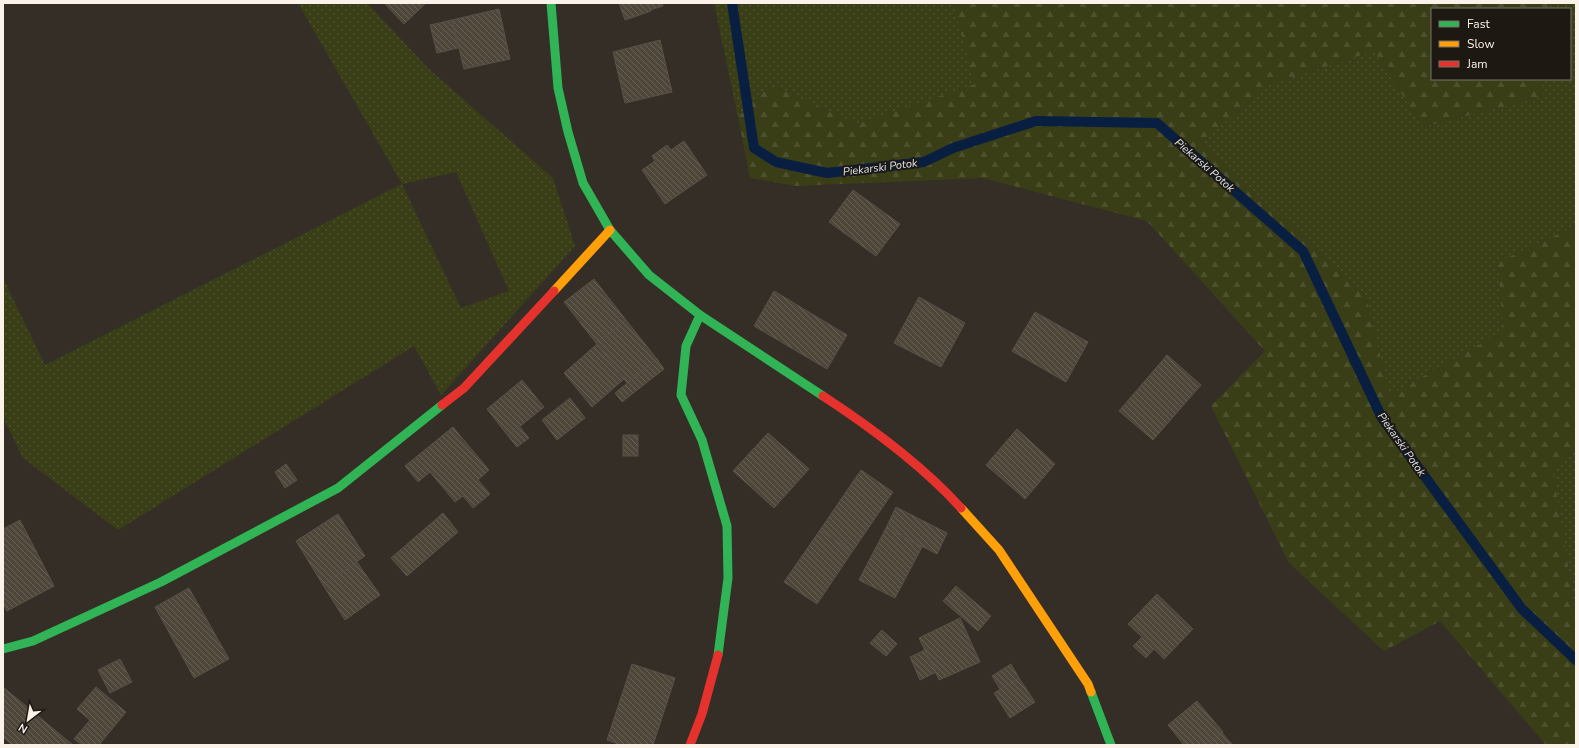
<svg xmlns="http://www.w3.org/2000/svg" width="1579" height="748" font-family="'Nunito Sans',sans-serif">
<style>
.grass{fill:url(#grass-dots);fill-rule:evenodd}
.forest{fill:url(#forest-firs)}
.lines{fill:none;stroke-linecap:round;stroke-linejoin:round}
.stream{stroke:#081f41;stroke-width:10}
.building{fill:url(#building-back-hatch);stroke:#56514a}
.fast{stroke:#30b455;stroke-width:9}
.slow{stroke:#ff9f0a;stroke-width:9}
.jam{stroke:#e5322d;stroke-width:9}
.labels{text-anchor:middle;stroke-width:4;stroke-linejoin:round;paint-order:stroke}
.water-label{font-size:11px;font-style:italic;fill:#dae3f2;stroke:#1d1812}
</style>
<defs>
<pattern id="grass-dots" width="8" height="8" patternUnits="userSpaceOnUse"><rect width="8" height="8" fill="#3a3e17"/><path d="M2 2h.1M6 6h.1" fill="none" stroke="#4e512e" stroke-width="1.8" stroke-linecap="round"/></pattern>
<pattern id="forest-firs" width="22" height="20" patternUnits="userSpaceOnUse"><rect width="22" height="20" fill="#3a3e17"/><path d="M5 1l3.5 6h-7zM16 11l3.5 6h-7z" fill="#4e512e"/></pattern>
<pattern id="building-back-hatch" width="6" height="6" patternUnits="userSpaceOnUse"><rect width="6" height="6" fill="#4f463a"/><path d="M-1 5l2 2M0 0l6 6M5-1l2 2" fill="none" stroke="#696157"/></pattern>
</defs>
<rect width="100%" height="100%" fill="#342e27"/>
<g class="grass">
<path d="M298,3H367L429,69L553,178L575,246L441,395L414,346L118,530L23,458L3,417V278L45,365L402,184ZM456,172L509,291L461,308L402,184Z"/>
<path d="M714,3H953L976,84L857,124L771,85L738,117Z"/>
<path d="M1550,3H1576V226L1498,262L1503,331L1390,395L1366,297L1201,142L1270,85L1374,51L1423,127L1542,97L1544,79H1570V9H1550Z"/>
<path d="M1576,449V615L1553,471Z"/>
</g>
<path class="forest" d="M953,3H1550V9H1432V79H1544L1542,97L1423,127L1374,51L1270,85L1201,142L1366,297L1390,395L1503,331L1498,262L1576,226V449L1553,471L1576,615V745H1546L1440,621L1384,651L1289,563L1211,406L1265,351L1147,221L983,178L796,186L750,178L738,117L771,85L857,124L975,84Z"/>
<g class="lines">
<path class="stream" d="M732,3L754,148L776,162L827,173L924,162L953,148L1036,121L1157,123L1303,251L1382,418L1522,609L1576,660"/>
</g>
<g class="building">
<path d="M384,3H426L404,24Z"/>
<path d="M619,3H648L651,11L625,20Z"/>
<path d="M648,3H662L663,6L650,10Z"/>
<path d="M499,9L510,59L464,69L452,20Z"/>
<path d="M452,20L458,48L437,53L430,25Z"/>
<path d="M660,40L672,92L625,103L613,52Z"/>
<path d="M684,141L707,175L665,204L642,170L655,161L652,156L667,145L671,150Z"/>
<path d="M853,190L900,224L876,256L829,222Z"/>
<path d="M594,279L626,320L596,343L564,302Z"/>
<path d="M774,291L847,335L827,369L754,326Z"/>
<path d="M919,297L965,323L941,367L894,343Z"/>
<path d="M1035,312L1088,342L1066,382L1012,351Z"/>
<path d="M626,320L657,359L627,383L596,343Z"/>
<path d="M597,344L624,379L592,407L564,373Z"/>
<path d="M1167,355L1201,385L1153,440L1119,411Z"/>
<path d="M657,359L664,369L622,402L615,393Z"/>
<path d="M522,380L544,407L508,436L487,409Z"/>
<path d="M570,398L585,418L557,440L542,420Z"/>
<path d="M519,426L529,438L517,447L508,436Z"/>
<path d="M453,427L489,470L478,480L490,494L473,508L463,496L455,502L430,472L418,482L405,466Z"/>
<path d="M1017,429L1055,464L1025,499L986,465Z"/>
<path d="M768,433L809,469L774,508L733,471Z"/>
<rect x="623" y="435" width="15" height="21"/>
<path d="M286,464L297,480L285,488L275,472Z"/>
<path d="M861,470L893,492L852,552L820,530Z"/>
<path d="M896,507L947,533L937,554L886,528Z"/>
<path d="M443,513L458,532L407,576L391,558Z"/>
<path d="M338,514L365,556L323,585L296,541Z"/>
<path d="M20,520L54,586L7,611L3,603V529Z"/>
<path d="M886,528L922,547L895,598L859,580Z"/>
<path d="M820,530L852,552L817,604L784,582Z"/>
<path d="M357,562L380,595L345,620L323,585Z"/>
<path d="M956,586L991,616L978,631L943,601Z"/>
<path d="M189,588L229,659L194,678L155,607Z"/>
<path d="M1157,594L1193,629L1164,659L1154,649L1146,658L1133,646L1142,637L1128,624Z"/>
<path d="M960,618L980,662L939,680L919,638Z"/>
<path d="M882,630L897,644L886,656L870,643Z"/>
<path d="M925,650L936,672L920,680L910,657Z"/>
<path d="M120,659L132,682L110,693L98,670Z"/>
<path d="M632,664L675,678L653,745H621L607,740Z"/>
<path d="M1011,664L1019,678L1000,689L992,676Z"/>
<path d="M1019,678L1035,702L1010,718L994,693Z"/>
<path d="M3,687L73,745H12L3,737Z"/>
<path d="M96,687L126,712L99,745H82L74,739L90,720L77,709Z"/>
<path d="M1197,701L1223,732L1208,745H1184L1168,725Z"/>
<path d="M1222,733L1233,745H1208Z"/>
</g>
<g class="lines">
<g class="fast">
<path d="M551,3L558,88L568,132L583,183L610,230L649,275L700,315L823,396"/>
<path d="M700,315L686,346L681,395L702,440L727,526L728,578L718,655"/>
<path d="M3,649L33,641L161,582L338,488L442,405"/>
<path d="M1091,692L1111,745"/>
</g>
<g class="slow">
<path d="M554,291L610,230"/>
<path d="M961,508L999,550L1088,684L1091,692"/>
</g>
<g class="jam">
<path d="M823,396C872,428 922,465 961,508"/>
<path d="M442,405L464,388L554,291"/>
<path d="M690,745L702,714L718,655"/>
</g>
</g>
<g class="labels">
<g class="water-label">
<text transform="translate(1205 165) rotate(41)" y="4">Piekarski Potok</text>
<text transform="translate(880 167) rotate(-7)" y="4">Piekarski Potok</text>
<text transform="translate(1402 444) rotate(55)" y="4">Piekarski Potok</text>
</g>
</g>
<rect width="1579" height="748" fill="none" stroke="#fbf3ea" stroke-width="8"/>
<rect x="1431" y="8" width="140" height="72" fill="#1d1812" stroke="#767068"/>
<rect x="1439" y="21" width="20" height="6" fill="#30b455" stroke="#767068"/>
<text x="1467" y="28" font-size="12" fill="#fbf3ea">Fast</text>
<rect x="1439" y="41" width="20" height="6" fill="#ff9f0a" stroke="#767068"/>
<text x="1467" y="48" font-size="12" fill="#fbf3ea">Slow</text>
<rect x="1439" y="61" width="20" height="6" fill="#e5322d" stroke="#767068"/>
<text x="1467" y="68" font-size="12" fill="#fbf3ea">Jam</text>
<g transform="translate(28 720) rotate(211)" stroke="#1d1812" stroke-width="3" paint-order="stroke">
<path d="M0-3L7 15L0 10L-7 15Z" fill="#fbf3ea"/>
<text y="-6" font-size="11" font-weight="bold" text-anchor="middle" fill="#fbf3ea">N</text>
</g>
</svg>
